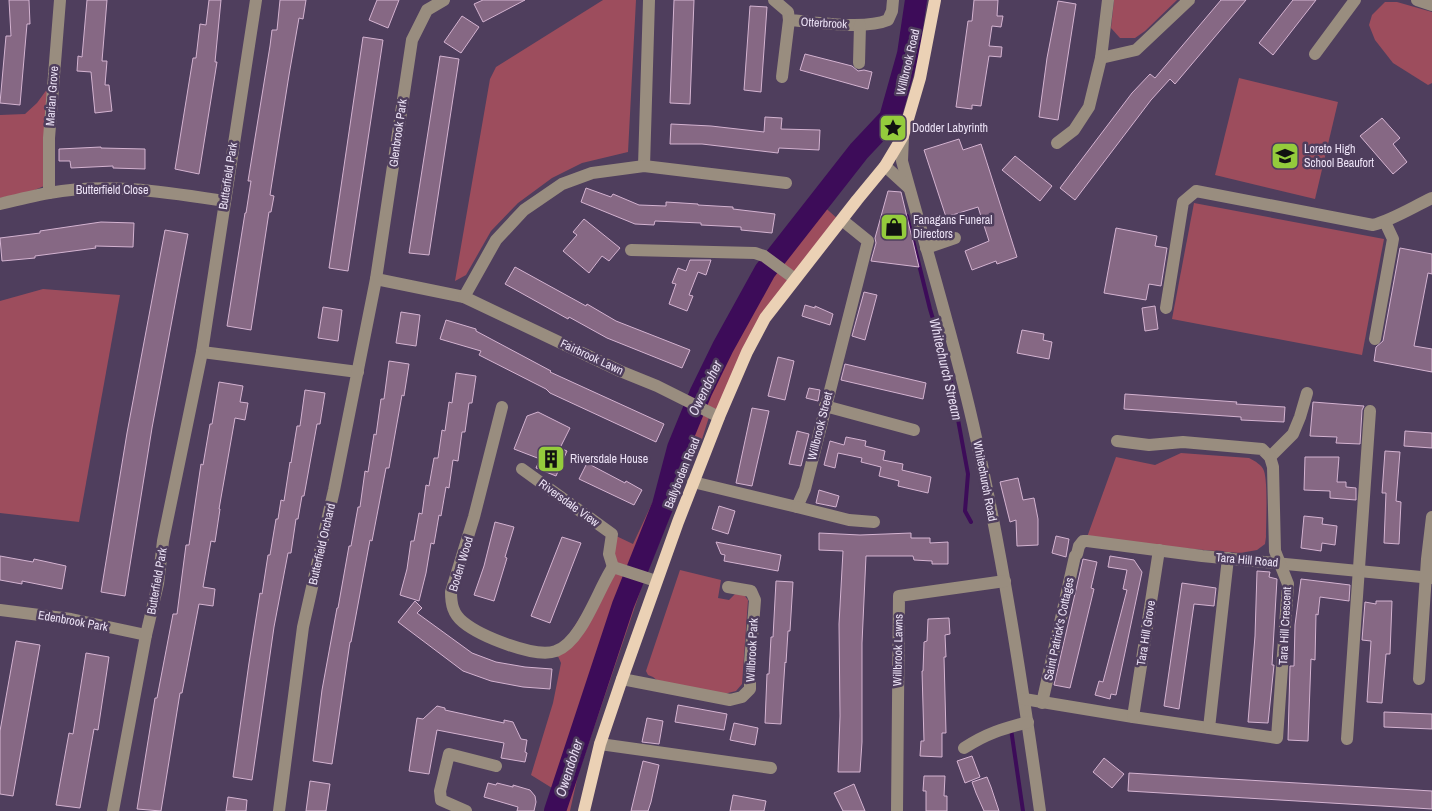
<svg xmlns="http://www.w3.org/2000/svg" width="1432" height="811" font-family="'Archivo Narrow',sans-serif">
<style>
.green{fill:#9d4d5d}
.lines{fill:none;stroke-linecap:round;stroke-linejoin:round}
.stream{stroke:#3d0c59;stroke-width:4}
.river{stroke:#3d0c59;stroke-width:22}
.building{fill:#866884;stroke:#d4b3d1}
.minor{stroke:#998d7f;stroke-width:12}
.major{stroke:#ebd1b5;stroke-width:12}
.labels{text-anchor:middle;stroke-width:5;stroke-linejoin:round;paint-order:stroke}
.street-label{font-size:12px;fill:#ebe1f5;stroke:#4f3e5d}
.poi-label{font-size:12px;fill:#ebe1f5;stroke:#4f3e5d;text-anchor:start}
.water-label{font-size:14px;font-style:italic;fill:#e5daf0;stroke:#4f3e5d}
</style>
<rect width="100%" height="100%" fill="#4f3e5d"/>
<g class="green">
<path d="M603,0H636L628,152L582,163L552,178L518,203L491,231L466,275L455,281L490,79L496,67Z"/>
<path d="M1114,0H1177L1145,31L1135,38H1120L1111,28Z"/>
<path d="M1385,2H1397L1432,12V83L1428,85L1393,63L1375,40L1369,25L1372,15Z"/>
<path d="M1239,78L1338,102L1315,199L1215,175Z"/>
<path d="M53,81L44,186L30,192L0,198V115L25,114L37,103Z"/>
<path d="M819,202L840,221L765,318L717,417H709L702,439L687,468L672,511L643,583L578,775L570,811H545L552,788L531,775L553,703L561,663L557,654L605,578L612,534L633,544L678,448L701,392L723,347L765,271Z"/>
<path d="M1194,203L1384,239L1362,355L1172,319Z"/>
<path d="M43,289L120,295L79,522L0,513V301Z"/>
<path d="M1181,453L1249,458C1255,461 1262,465 1264,471C1268,483 1266,522 1266,537L1265,544L1257,550L1240,553L1086,540L1116,457L1155,465Z"/>
<path d="M680,570L721,580L718,598L729,600L735,594L744,595L748,600L742,684L736,691L724,694L658,681L653,677L648,675L646,671Z"/>
</g>
<g class="lines">
<g class="stream">
<path d="M907,216L930,309L950,376L968,474L965,511L971,522"/>
<path d="M1011,729L1023,811"/>
</g>
<path class="river" d="M555,811L623,605L663,505L678,448L701,392L723,347L765,271L859,151L890,118L908,54L916,0"/>
</g>
<g class="building">
<path d="M9,0H29L30,24H27L20,105L0,103L6,36H11Z"/>
<path d="M87,0H107L102,61H107L105,85H109L112,111L95,113L91,72L77,71L78,56L82,57Z"/>
<path d="M209,0H221L215,62H217L199,174L175,169L193,58H196L200,24L206,25Z"/>
<path d="M280,0H306L303,19L299,18L289,75L270,195L274,196L271,212H269L251,330L227,326L245,213H246L251,181H248L270,46L272,30H277Z"/>
<path d="M377,0H399L388,28L369,20Z"/>
<path d="M483,0H525L483,22L474,4Z"/>
<path d="M674,0H694L690,104L670,103Z"/>
<path d="M974,0H998L997,16H1003L1001,27L992,26L989,46L1002,47L1001,57L989,56L981,106L972,105V109L956,107L968,21H972Z"/>
<path d="M1221,0H1246L1175,84L1170,79L1151,100L1075,200L1060,188L1132,93L1150,74L1155,78Z"/>
<path d="M1293,0H1316L1273,55L1259,43Z"/>
<path d="M1058,1L1076,4L1058,120L1039,117L1047,58Z"/>
<path d="M750,6L767,7L761,92L744,90Z"/>
<path d="M462,16L479,27L461,53L444,42Z"/>
<path d="M363,37L383,40L348,271L329,268Z"/>
<path d="M805,54L852,66L858,71L864,70L872,72L868,89L800,70Z"/>
<path d="M440,56L459,59L429,255L409,253Z"/>
<path d="M765,117L782,118L781,129L820,130L819,150L779,148L778,153L702,144H670L671,124L711,126L764,132Z"/>
<path d="M1382,118L1400,138L1393,144L1407,162L1393,174L1360,136Z"/>
<path d="M959,139L963,150L981,144L1017,257L997,264L996,261L972,270L965,251L989,241L978,207L946,217L924,150Z"/>
<path d="M101,147V148L145,149V169L113,168V166L71,168L70,161H59V149Z"/>
<path d="M1015,156L1052,186L1040,201L1002,170Z"/>
<path d="M586,188L611,197L613,194L639,205L666,206V202L698,204V205L733,207V209L775,214L772,233L741,230V227L701,225V223L655,221L654,225L635,224L581,202Z"/>
<path d="M888,191L901,192L919,267L871,261L876,243L875,238Z"/>
<path d="M584,219L620,248L609,261L602,256L589,273L563,251L577,235L573,232Z"/>
<path d="M101,222L134,223L133,247L95,246L96,248L35,256V258L2,261L0,238L40,233V231Z"/>
<path d="M1116,228L1157,236L1155,246L1167,248L1161,286L1149,284L1146,300L1104,293Z"/>
<path d="M165,230L188,234L152,428L125,596L101,592L127,433Z"/>
<path d="M1400,248L1432,254V274L1428,273L1414,346L1432,349V372L1374,361L1376,347L1383,341Z"/>
<path d="M690,260H711L706,275L698,272L689,295L693,296L687,311L669,304L676,284L672,283L678,268L686,271Z"/>
<path d="M515,267L586,306L587,304L616,321L690,350L682,368L607,338L569,317L568,319L505,284Z"/>
<path d="M864,292L877,295L865,340L852,336Z"/>
<path d="M805,305L815,308V306L833,314L830,325L802,316Z"/>
<path d="M1155,306L1158,329L1145,331L1142,308Z"/>
<path d="M323,307L342,310L338,341L318,338Z"/>
<path d="M401,312L420,315L416,346L396,343Z"/>
<path d="M446,320L476,329V331L551,371L550,372L664,424L656,442L550,393L546,389L479,355L481,351L440,339Z"/>
<path d="M1022,330L1044,334L1043,340L1052,342L1049,359L1017,353Z"/>
<path d="M778,357L794,361L785,400L768,396Z"/>
<path d="M389,361L409,364L404,396L402,395L389,468H386L372,541L370,540L351,642H350L332,764L313,761L322,690L337,608H338L349,546H351L358,507H360L365,471L368,472L374,434L376,435L381,399H384Z"/>
<path d="M845,364L926,383L923,399L841,380Z"/>
<path d="M456,373L476,376L472,403H469L465,432H462L458,461L453,460L449,488L446,487L441,516L439,515L434,544L431,543L426,573L419,601L400,595L407,569L411,541H414L419,513L422,514L426,485L429,486L434,458H438L442,430L445,431L449,402L452,403Z"/>
<path d="M219,382L243,386L240,402L248,403L245,420L235,418L219,509H220L215,542L211,541L203,587L215,589L213,606L199,604L182,693H180L161,811L137,809L155,698H157L173,614H177L186,545H189L201,464L203,465L210,424H212Z"/>
<path d="M809,388L820,390L818,401L806,398Z"/>
<path d="M305,390L325,393L320,424H317L304,496H302L298,519H296L291,553H288L274,627L252,780L233,777L249,663L260,593L262,594L268,555H270L276,519H278L281,500L284,501L290,462L291,463L297,426H300Z"/>
<path d="M1125,394L1237,402L1236,404L1285,407L1284,422L1241,420V417L1124,409Z"/>
<path d="M1313,402L1364,406L1362,410L1360,444L1336,443L1337,437L1310,436Z"/>
<path d="M752,408L769,411L752,486L736,483Z"/>
<path d="M538,412L570,428L560,448L567,451L556,476L536,468L540,459L514,449L527,416Z"/>
<path d="M797,431L809,434L801,466L789,464Z"/>
<path d="M1405,431L1432,433V448L1404,446Z"/>
<path d="M846,437L866,441L865,446L885,451L883,460L903,464L902,470L931,477L928,493L898,486L899,481L879,476L881,467L861,462L862,458L838,453L835,468L824,465L830,441L844,445Z"/>
<path d="M1385,451L1400,452L1396,501L1401,502L1399,544L1384,543L1386,493H1382Z"/>
<path d="M1305,457H1339L1337,482H1346V487L1356,488V500L1330,498V491L1304,490Z"/>
<path d="M587,463L625,483L626,481L642,490L634,505L579,479Z"/>
<path d="M1018,478L1023,500L1034,498L1038,519V545L1017,546L1016,520L1010,522L1000,482Z"/>
<path d="M819,490L839,496L836,507L816,503Z"/>
<path d="M719,506L735,511L728,534L712,529Z"/>
<path d="M1304,516L1323,518L1322,524L1337,526L1335,545L1322,543L1321,551L1301,548Z"/>
<path d="M495,522L514,527L505,557L507,558L494,601L474,595L484,566Z"/>
<path d="M819,533L860,535L911,533V538H930V543L948,542V564H932V561L914,560L913,556H866L862,643V742L860,772H838L840,716L839,624L843,551L819,550Z"/>
<path d="M1056,536L1069,539L1066,557L1052,553Z"/>
<path d="M562,537L581,543L550,623L531,616Z"/>
<path d="M716,542L781,555L778,571L724,561L725,555L721,554Z"/>
<path d="M0,556L33,562L34,559L66,566L62,589L22,581V584L0,580Z"/>
<path d="M1110,556L1134,560L1142,572L1119,681L1116,695L1111,694L1110,699L1095,695L1099,681L1103,682L1127,590L1123,589L1127,570L1108,567Z"/>
<path d="M1083,559L1097,562L1091,588L1094,589L1070,688L1054,685Z"/>
<path d="M1257,571L1270,572L1269,577L1277,579L1272,665H1274L1268,723L1248,722L1255,636Z"/>
<path d="M1301,579L1350,585L1349,601L1320,597L1318,615L1316,614L1315,660L1311,659L1308,741L1288,740L1290,666H1294L1295,625Z"/>
<path d="M776,581L793,582L790,631H788L786,663L785,662L781,724L765,723L767,674H769L771,637H773Z"/>
<path d="M1182,583L1216,588L1214,606L1194,604L1179,709L1164,706Z"/>
<path d="M415,601L422,608L417,613L472,653L496,662L525,667L552,669L550,689L523,687L491,681L463,671L398,622Z"/>
<path d="M1376,601H1392L1390,654H1386L1382,703L1367,702L1371,641L1362,640L1365,602L1376,604Z"/>
<path d="M949,618L950,634L945,635L946,657H944L946,733H942V757L920,756L921,741H924L922,671H923L924,642L927,641L928,619Z"/>
<path d="M16,641L40,645L13,796L0,794V731Z"/>
<path d="M86,653L109,657L98,730L94,729L80,808L56,805L69,733L73,734Z"/>
<path d="M678,705L727,714L724,730L675,722Z"/>
<path d="M437,706L445,708V710L504,723V720L513,722L521,739L527,740L525,752L527,753L525,762L501,758L504,743L437,730L429,774L409,771L417,718L423,719Z"/>
<path d="M1384,712L1432,714V729L1384,727Z"/>
<path d="M647,718L663,721L659,744L642,742Z"/>
<path d="M734,723L758,728L755,745L730,740Z"/>
<path d="M972,756L980,777L965,783L957,761Z"/>
<path d="M1104,758L1124,774L1112,788L1093,772Z"/>
<path d="M643,761L659,765L651,802L648,811H631Z"/>
<path d="M1129,773L1432,791V809L1128,791Z"/>
<path d="M924,776H945L944,796H947V811H926V791H923Z"/>
<path d="M987,777L991,787L999,811H984L976,793L972,782Z"/>
<path d="M310,781L330,784L326,811H306Z"/>
<path d="M488,783L496,785L497,783L513,787V785L530,790L535,796L536,802L534,811H517L518,807L484,797Z"/>
<path d="M854,784L865,811H843L834,793Z"/>
<path d="M733,795L766,801L764,811H730Z"/>
<path d="M228,797L247,800L246,811H226Z"/>
</g>
<g class="lines">
<g class="minor">
<path d="M774,0L788,12L789,20C815,22 865,30 888,20L892,11L893,0"/>
<path d="M1417,0L1432,5"/>
<path d="M1315,54L1355,0"/>
<path d="M1101,58L1136,50L1189,0"/>
<path d="M859,63L860,25"/>
<path d="M782,77L789,20"/>
<path d="M903,136L902,161C926,249 953,336 973,424C1002,552 1022,681 1040,811"/>
<path d="M1057,143L1074,130L1089,107L1101,58L1108,0"/>
<path d="M644,166L649,0"/>
<path d="M885,166L908,187"/>
<path d="M49,193V138L60,0"/>
<path d="M0,204C16,200 32,196 49,193C107,182 166,192 224,201"/>
<path d="M926,248L955,238"/>
<path d="M631,250L755,253L764,256L795,279"/>
<path d="M376,279L464,297L620,371L657,386L719,417"/>
<path d="M464,297L496,240L524,210L562,184L592,173L644,166L786,183"/>
<path d="M1166,308L1183,202L1196,191L1373,225C1392,220 1413,207 1432,198"/>
<path d="M1375,339L1393,239L1385,222"/>
<path d="M202,352L358,372"/>
<path d="M825,406L914,430"/>
<path d="M502,407L474,517L451,592C451,604 453,614 463,622C480,636 536,659 556,651C582,642 598,589 613,567L656,581"/>
<path d="M1270,457L1293,434L1300,417L1307,393"/>
<path d="M522,469L612,534L609,554L613,567"/>
<path d="M693,482L797,507L805,489L868,241L842,220"/>
<path d="M797,507L849,520L874,522"/>
<path d="M1077,554L1079,546L1083,541H1087L1202,556L1432,578"/>
<path d="M0,610L71,619L146,635"/>
<path d="M622,679L730,700L742,697L750,689V663L755,600L751,591L728,587"/>
<path d="M1419,679L1427,559L1432,517"/>
<path d="M1024,699L1133,717L1277,738L1288,584L1275,551L1273,467L1270,457L1262,449L1183,442L1149,445L1117,441"/>
<path d="M1042,703L1075,556"/>
<path d="M1133,717L1159,550"/>
<path d="M1209,728L1228,558"/>
<path d="M1347,739L1370,411"/>
<path d="M600,744L771,768"/>
<path d="M964,748C987,733 1002,729 1028,722"/>
<path d="M113,811L146,635L158,584L163,541L202,352L256,0"/>
<path d="M279,811L303,627L334,490L376,279L412,40L427,10L444,0"/>
<path d="M466,811L441,800L440,791L449,754L496,766"/>
<path d="M897,811L899,596L1005,581"/>
</g>
<path class="major" d="M584,811L600,744L622,679L678,522L719,417L747,352L765,318L857,200L885,166L903,136L920,78L935,0"/>
</g>
<defs>
<symbol id="sight-square" viewBox="-11 -11 22 22"><rect x="-9" y="-9" width="18" height="18" rx="4" fill="#94cc3c" stroke="#4f3e5d"/><path d="M0-6L1.8-2.2L6-1.7L2.9 1.2L3.7 5.4L0 3.3L-3.7 5.4L-2.9 1.2L-6-1.7L-1.8-2.2Z" fill="#111"/></symbol>
<symbol id="school-square" viewBox="-11 -11 22 22"><rect x="-9" y="-9" width="18" height="18" rx="4" fill="#94cc3c" stroke="#4f3e5d"/><path d="M0-5L7-2L0 1L-7-2ZM-4 1L0 2.5L4 1V4Q0 6-4 4Z" fill="#111"/></symbol>
<symbol id="shop-square" viewBox="-11 -11 22 22"><rect x="-9" y="-9" width="18" height="18" rx="4" fill="#94cc3c" stroke="#4f3e5d"/><path d="M-5-2.5h2.3a2.7 3.5 0 0 1 5.4 0H5L5.5 6h-11ZM-1.5-2.5h3a1.5 2.3 0 0 0-3 0Z" fill="#111"/></symbol>
<symbol id="building-square" viewBox="-11 -11 22 22"><rect x="-9" y="-9" width="18" height="18" rx="4" fill="#94cc3c" stroke="#4f3e5d"/><path d="M-4-6H4V6H1V3H-1V6H-4ZM-2.5-4.3h1.7v1.8h-1.7ZM.8-4.3h1.7v1.8H.8ZM-2.5-1h1.7V.8h-1.7ZM.8-1h1.7V.8H.8Z" fill="#111"/></symbol>
</defs>
<g fill-rule="evenodd">
<use href="#sight-square" x="877" y="112" width="32" height="32"/>
<use href="#school-square" x="1269" y="140" width="32" height="32"/>
<use href="#shop-square" x="878" y="211" width="32" height="32"/>
<use href="#building-square" x="535" y="443" width="32" height="32"/>
</g>
<g class="labels">
<g class="street-label">
<text transform="translate(824 23) rotate(3)" y="4">Otterbrook</text>
<text transform="translate(908 62) rotate(-77)" y="4">Willbrook Road</text>
<text transform="translate(52 96) rotate(-86)" y="4">Marian Grove</text>
<text transform="translate(398 133) rotate(-82)" y="4">Glenbrook Park</text>
<text transform="translate(228 176) rotate(-81)" y="4">Butterfield Park</text>
<text x="112" y="194">Butterfield Close</text>
<text transform="translate(592 357) rotate(25)" y="4">Fairbrook Lawn</text>
<text transform="translate(820 426) rotate(-76)" y="4">Willbrook Street</text>
<text transform="translate(682 473) rotate(-68)" y="4">Ballyboden Road</text>
<text transform="translate(985 481) rotate(79)" y="4">Whitechurch Road</text>
<text transform="translate(569 503) rotate(36)" y="4">Riversdale View</text>
<text transform="translate(322 544) rotate(-77)" y="4">Butterfield Orchard</text>
<text transform="translate(1247 560) rotate(5)" y="4">Tara Hill Road</text>
<text transform="translate(461 564) rotate(-73)" y="4">Boden Wood</text>
<text transform="translate(157 581) rotate(-80)" y="4">Butterfield Park</text>
<text transform="translate(73 621) rotate(10)" y="4">Edenbrook Park</text>
<text transform="translate(1285 626) rotate(-87)" y="4">Tara Hill Crescent</text>
<text transform="translate(1059 629) rotate(-78)" y="4">Saint Patrick's Cottages</text>
<text transform="translate(1146 633) rotate(-81)" y="4">Tara Hill Grove</text>
<text transform="translate(752 650) rotate(-87)" y="4">Willbrook Park</text>
<text transform="translate(898 650) rotate(-89)" y="4">Willbrook Lawns</text>
</g>
<g class="poi-label">
<text x="912" y="132">Dodder Labyrinth</text>
<text x="1304" y="153">Loreto High<tspan x="1304" dy="14">School Beaufort</tspan></text>
<text x="913" y="224">Fanagans Funeral<tspan x="913" dy="14">Directors</tspan></text>
<text x="570" y="463">Riversdale House</text>
</g>
<g class="water-label">
<text transform="translate(946 369) rotate(77)" y="5">Whitechurch Stream</text>
<text transform="translate(705 388) rotate(-64)" y="5">Owendoher</text>
<text transform="translate(569 768) rotate(-72)" y="5">Owendoher</text>
</g>
</g>
</svg>
